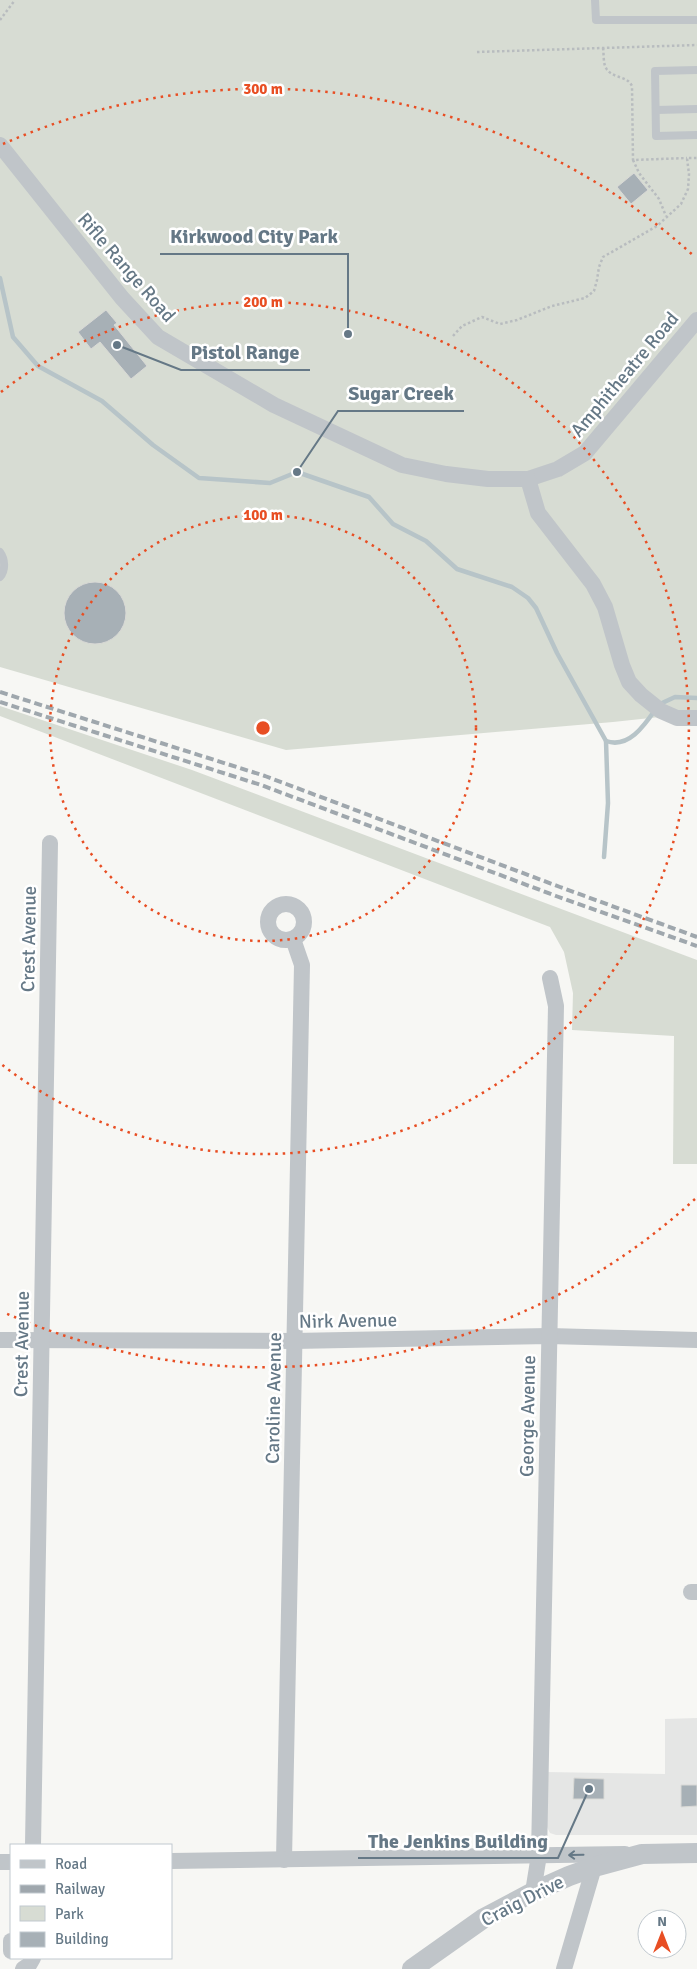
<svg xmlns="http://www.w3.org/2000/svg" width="697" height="1969" font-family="Signika,sans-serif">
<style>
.built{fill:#e5e6e5}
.green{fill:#d7dcd3}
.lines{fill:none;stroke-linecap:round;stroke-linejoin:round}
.stream{stroke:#b7c4c8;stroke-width:4.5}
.building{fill:#a7b0b6;stroke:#d9d9d6}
.path{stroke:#b8bcbf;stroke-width:2.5;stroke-dasharray:2.5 2.5;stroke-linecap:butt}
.service{stroke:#c0c5c9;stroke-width:8}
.minor{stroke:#c0c5c9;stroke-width:16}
.tertiary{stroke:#c0c5c9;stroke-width:20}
.rail{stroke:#9fa7ad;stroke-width:4;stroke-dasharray:8 4;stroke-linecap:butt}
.oneway{stroke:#657886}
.ring{fill:none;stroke:#e84e23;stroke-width:2.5;stroke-dasharray:2.5 5}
.labels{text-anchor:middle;stroke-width:5;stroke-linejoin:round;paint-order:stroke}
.street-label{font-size:19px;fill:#657886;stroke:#fff}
.centre{fill:#e84e23;stroke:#fff;stroke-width:2.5}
.ring-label{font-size:15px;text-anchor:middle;font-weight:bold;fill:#e84e23;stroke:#fff;stroke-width:5;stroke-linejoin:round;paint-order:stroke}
.leader{fill:none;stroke:#657886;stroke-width:2}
.callout-dot{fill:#657886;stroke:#fff;stroke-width:2}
.callout-label{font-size:20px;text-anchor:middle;font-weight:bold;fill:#657886;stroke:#fff;stroke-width:5;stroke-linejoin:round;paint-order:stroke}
</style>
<rect width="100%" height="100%" fill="#f7f7f4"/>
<path class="built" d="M697,1718V1835H556L550,1833L547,1827L546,1772L665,1774V1719Z"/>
<g class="green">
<path d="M0,0H697V713L613,722L286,750L0,667Z"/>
<path d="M0,706L192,770L697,960V1164H673L674,1036L572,1030L573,993L564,952L550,927L0,716Z"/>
</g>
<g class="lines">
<g class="stream">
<path d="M0,278L13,337L38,366L102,401L153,445L199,478L270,483L297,472L369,497L393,524L426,541L457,569L512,587L528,598L536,608L557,653L606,741L608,803L604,857"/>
<path d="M660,704L675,697L697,698"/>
<path d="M606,741C628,749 644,726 655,710"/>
</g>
</g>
<g class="building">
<path d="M634,173L648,190L631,204L617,187Z"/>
<path d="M106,310L117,323L114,325L147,366L131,379L100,342L91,349L78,332Z"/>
<circle cx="95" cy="613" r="31"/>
<path d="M574,1778L604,1779V1799H573Z"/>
<path d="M681,1785H697V1806L681,1807Z"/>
</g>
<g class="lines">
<g class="path">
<path d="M0,20L15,0"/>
<path d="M603,48C604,54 603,63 606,68C612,79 627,75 632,86L633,160L687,158"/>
<path d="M477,52L697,45"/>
<path d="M633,160L639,173L659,199L666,216"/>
<path d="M453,336L462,326L482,317L500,324L517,320L552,306L585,298L594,291L597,280L599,267L603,257L657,226L681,204L688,189L689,174L687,158H697"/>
</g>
<g class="service">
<path d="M595,0L596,20H697"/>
<path d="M697,70L655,71L656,136L697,135"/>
<path d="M656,110L697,109"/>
<path d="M0,552C5,559 6,570 0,577"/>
</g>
<g class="minor">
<path d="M0,145L122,298L158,337L274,405L402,465L446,474L488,479H528L558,469L585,453L697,320"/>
<path d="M528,479L538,513L593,584L605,607L622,665L629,682L641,695L661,711L677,718H697"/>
<circle cx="286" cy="922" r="18"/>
<path d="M0,1340L294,1341L549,1336L697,1340"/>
<path d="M691,1592H697"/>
<path d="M33,1845L50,843"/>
<path d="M284,1860L302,965L293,939"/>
<path d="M171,1861L625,1854"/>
<path d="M0,1862H11"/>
<path d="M533,1892L539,1855L556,1006L550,978"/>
<path d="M11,1941V1951"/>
<path d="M23,1969L29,1965L33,1958"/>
<path d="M564,1969L594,1867"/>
</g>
<path class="tertiary" d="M412,1969L484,1918L533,1892L569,1876L594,1867L642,1854L697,1853"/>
<g class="rail">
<path d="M0,692L265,776L560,887L697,937"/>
<path d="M0,702L261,785L556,896L697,946"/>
</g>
</g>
<defs><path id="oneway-shaft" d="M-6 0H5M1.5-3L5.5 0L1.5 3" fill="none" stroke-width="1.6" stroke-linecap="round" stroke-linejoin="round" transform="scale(1.25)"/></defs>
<use class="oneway" href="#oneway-shaft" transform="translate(576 1855) rotate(179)"/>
<g class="ring">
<circle cx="263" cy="728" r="213"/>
<path d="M1 392A426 426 0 1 1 1 1064"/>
<path d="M695 1199A639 639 0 0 1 3 1312M3 144A639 639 0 0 1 695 257"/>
</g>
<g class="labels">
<g class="street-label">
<text transform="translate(127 267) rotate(49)" y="7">Rifle Range Road</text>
<text transform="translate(624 374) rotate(-50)" y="7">Amphitheatre Road</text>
<text transform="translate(28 939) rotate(-89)" y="7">Crest Avenue</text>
<text transform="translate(348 1320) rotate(-1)" y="7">Nirk Avenue</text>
<text transform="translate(21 1344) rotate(-89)" y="7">Crest Avenue</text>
<text transform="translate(273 1398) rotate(-89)" y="7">Caroline Avenue</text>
<text transform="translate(527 1416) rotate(-89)" y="7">George Avenue</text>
<text transform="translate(522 1900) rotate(-27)" y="7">Craig Drive</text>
</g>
</g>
<circle cx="263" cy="728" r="8" class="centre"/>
<g class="ring-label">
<text x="263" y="94">300 m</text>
<text x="263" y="307">200 m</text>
<text x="263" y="520">100 m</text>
</g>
<path class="leader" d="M348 334L348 254H160M117 345L181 370H310M297 472L338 411H464M589 1789L558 1858H358"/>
<g class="callout-dot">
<circle cx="348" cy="334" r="5"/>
<circle cx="117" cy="345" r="5"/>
<circle cx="297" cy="472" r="5"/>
<circle cx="589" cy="1789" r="5"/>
</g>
<g class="callout-label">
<text x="254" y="243">Kirkwood City Park</text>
<text x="245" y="359">Pistol Range</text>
<text x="401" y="400">Sugar Creek</text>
<text x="458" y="1848">The Jenkins Building</text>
</g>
<rect x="10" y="1844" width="162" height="115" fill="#ffffff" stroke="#c1c9cf"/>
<rect x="20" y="1860" width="25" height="8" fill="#c0c5c9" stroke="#c1c9cf"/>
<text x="55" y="1869" font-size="15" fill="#657886">Road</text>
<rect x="20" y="1885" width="25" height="8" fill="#9fa7ad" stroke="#c1c9cf"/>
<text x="55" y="1894" font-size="15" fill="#657886">Railway</text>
<rect x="20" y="1906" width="25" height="15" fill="#d7dcd3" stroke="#c1c9cf"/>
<text x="55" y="1919" font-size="15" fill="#657886">Park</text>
<rect x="20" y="1932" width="25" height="15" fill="#a7b0b6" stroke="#c1c9cf"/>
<text x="55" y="1944" font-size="15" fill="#657886">Building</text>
<g transform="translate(662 1934)"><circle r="24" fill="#ffffff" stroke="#c1c9cf"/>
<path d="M0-4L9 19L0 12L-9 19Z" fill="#e84e23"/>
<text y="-8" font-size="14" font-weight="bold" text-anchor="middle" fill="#657886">N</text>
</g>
</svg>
